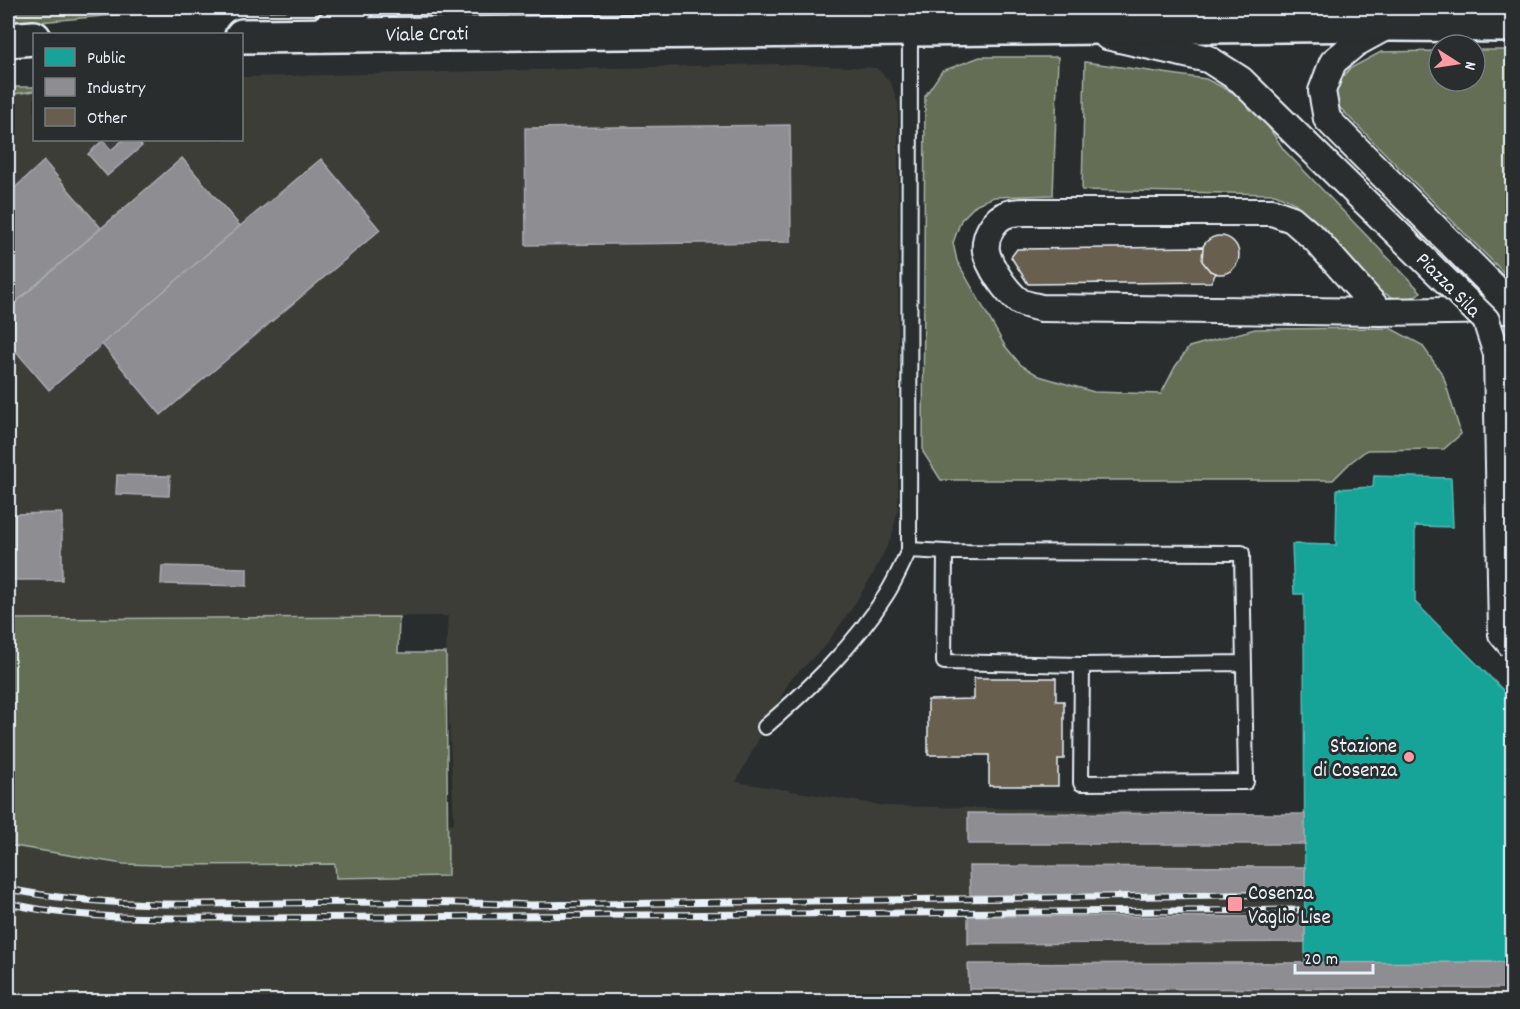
<svg xmlns="http://www.w3.org/2000/svg" width="1520" height="1009" font-family="Dekko,sans-serif">
<style>
.built{fill:#3c3c38}
.green{fill:#636e55;stroke:#a6b0a6;stroke-width:1.5}
.public{fill:#17a398;stroke:#56bab5;stroke-width:1.5}
.industry{fill:#8d8d92;stroke:#a8abb1;stroke-width:1.5}
.building{fill:#675e4f;stroke:#e8f1f8;stroke-width:1.5}
.lines{fill:none;stroke-linecap:round;stroke-linejoin:round}
.lane-casing{stroke:#e8f1f8;stroke-width:18}
.street-casing{stroke:#e8f1f8;stroke-width:30}
.primary-casing{stroke:#e8f1f8;stroke-width:38}
.lane{stroke:#2a2d2e;stroke-width:14}
.street{stroke:#2a2d2e;stroke-width:26}
.primary{stroke:#2a2d2e;stroke-width:33}
.rail-casing{stroke:#e8f1f8;stroke-width:7}
.rail{stroke:#2a2d2e;stroke-width:4.5;stroke-dasharray:14;stroke-linecap:butt}
.street-bridge-casing{stroke:#e8f1f8;stroke-width:30;stroke-linecap:butt}
.street-bridge{stroke:#2a2d2e;stroke-width:26}
.poi-dot{fill:#ff9aa2;stroke:#2a2d2e;stroke-width:2}
.labels{text-anchor:middle;stroke-width:6;stroke-linejoin:round;paint-order:stroke}
.street-label{font-size:21px;fill:#e8f1f8;stroke:#2a2d2e}
.poi-label{font-size:21px;fill:#e8f1f8;stroke:#2a2d2e;text-anchor:end}
</style>
<rect width="100%" height="100%" fill="#2a2d2e"/>
<filter id="ink" filterUnits="userSpaceOnUse"><feTurbulence type="fractalNoise" baseFrequency=".0167" numOctaves="2"/><feDisplacementMap in="SourceGraphic" scale="12" xChannelSelector="R" yChannelSelector="G"/><feConvolveMatrix kernelMatrix="1 2 1 2 8 2 1 2 1" color-interpolation-filters="sRGB"/></filter>
<g filter="url(#ink)">
<path class="built" d="M776,64L877,68L891,83L898,104V508L892,536L873,574L852,608L825,646L790,680L736,782L886,806L1305,814V964L1512,962V1001H8V845L123,864L159,865L335,864L336,877L448,876V824L454,823L446,653L448,616L8,619V93L34,90V140H242V77Z"/>
<g class="green">
<path d="M8,8H320L283,11L114,15L8,25Z"/>
<path d="M447,8H1384L1379,12L1122,13L947,10L497,15L462,13Z"/>
<path d="M1475,50H1512V281L1338,106L1335,87L1349,69L1381,52L1439,51V81H1475Z"/>
<path d="M980,57H1058L1053,195L994,197L977,204L961,220L953,243L957,261L1005,346L1021,365L1039,376L1094,392L1161,394L1175,367L1189,347L1255,329L1390,328L1422,345L1443,375L1461,434L1444,449L1367,450L1351,462L1333,480H941L923,452L925,96L942,71Z"/>
<path d="M1085,62L1206,79L1236,94L1265,122L1284,150L1421,292L1405,303L1379,291L1350,265L1295,203L1275,194L1082,190Z"/>
<path d="M8,87H34V91L8,95Z"/>
<path d="M399,617L398,653H446L448,876L336,878L335,864L159,865L123,864L8,845V619Z"/>
</g>
<path class="public" d="M1374,476L1451,478L1453,527L1415,526V602L1512,699V962L1305,964L1304,594H1294L1292,544L1336,545L1337,489L1373,487Z"/>
<g class="industry">
<path d="M790,125L791,242L526,245L525,128Z"/>
<path d="M103,140L111,150L123,140H136L142,146L107,176L88,154Z"/>
<path d="M182,158L240,226L49,390L8,342V309Z"/>
<path d="M321,159L380,230L161,415L102,344L240,226Z"/>
<path d="M44,161L101,228L8,309V194Z"/>
<path d="M117,475L170,476L169,496L116,494Z"/>
<path d="M62,513V580H8V514Z"/>
<path d="M162,566L247,568V586L161,584Z"/>
<path d="M968,813L1305,814V844H968Z"/>
<path d="M969,866L1305,867V893L970,895Z"/>
<path d="M968,916L1305,917V942L968,944Z"/>
<path d="M1512,962V988L969,989L968,964Z"/>
</g>
<g class="building">
<circle cx="1220" cy="255" r="19"/>
<path d="M1203,247L1202,261L1210,271L1216,273L1211,282L1028,284L1011,257L1017,249Z"/>
<path d="M974,678H1056V701H1064V759H1058V786H989V755H928V700L974,699Z"/>
</g>
<g class="lines">
<defs>
<g id="lane">
<path d="M910,29L909,550L945,552L1242,553L1246,782L1081,783L1082,665L1244,663"/>
<path d="M945,552L944,662L1082,665"/>
<path d="M765,727C810,688 854,646 886,595C895,581 902,565 909,550"/>
</g>
<g id="street">
<path d="M1389,25L1356,43L1333,62L1322,91L1327,119L1512,305"/>
<path d="M1107,36L1208,59L1241,80L1305,143"/>
<path d="M1380,312L1316,240L1292,219L1272,212H1027C1021,212 1014,212 1008,214C994,218 984,236 986,251C989,266 1006,292 1019,301C1025,305 1034,306 1041,308L1380,312L1512,310"/>
</g>
<g id="primary">
<path d="M322,35L356,8"/>
<path d="M242,36L1391,24L1512,25"/>
<path d="M8,40L34,38"/>
</g>
</defs>
<use href="#lane" class="lane-casing"/>
<use href="#street" class="street-casing"/>
<use href="#primary" class="primary-casing"/>
<use href="#lane" class="lane"/>
<use href="#street" class="street"/>
<use href="#primary" class="primary"/>
<defs>
<g id="rail">
<path d="M8,889C98,907 189,905 280,903C363,902 447,901 530,905L1297,894"/>
<path d="M8,903C86,922 175,917 255,918L1297,910"/>
</g>
</defs>
<use href="#rail" class="rail-casing"/>
<use href="#rail" class="rail"/>
<defs>
<path id="street-bridge" d="M1305,143L1486,320L1497,354L1502,634L1512,646"/>
</defs>
<use href="#street-bridge" class="street-bridge-casing"/>
<use href="#street-bridge" class="street-bridge"/>
</g>
</g>
<g class="poi-dot">
<circle cx="1409" cy="757" r="6"/>
<rect x="1227" y="896" width="16" height="16" rx="3"/>
</g>
<g class="labels">
<g class="street-label">
<text transform="translate(427 33) rotate(-1)" y="7">Viale Crati</text>
<text transform="translate(1449 284) rotate(45)" y="7">Piazza Sila</text>
</g>
<g class="poi-label">
<text x="1397" y="752">Stazione<tspan x="1397" dy="24">di Cosenza</tspan></text>
<text x="1248" y="899" text-anchor="start">Cosenza<tspan x="1248" dy="24">Vaglio Lise</tspan></text>
</g>
</g>
<rect width="1520" height="1009" fill="none" stroke="#2a2d2e" stroke-width="30"/>
<rect x="15" y="15" width="1490" height="979" fill="none" stroke="#e8f1f8" stroke-width="2" filter="url(#ink)"/>
<rect x="33" y="33" width="210" height="108" fill="#2a2d2e" stroke="#767b7f" stroke-width="1.5"/>
<rect x="45" y="48" width="30" height="18" fill="#17a398" stroke="#767b7f" stroke-width="1.5"/>
<text x="87" y="63" font-size="18" fill="#e8f1f8">Public</text>
<rect x="45" y="78" width="30" height="18" fill="#8d8d92" stroke="#767b7f" stroke-width="1.5"/>
<text x="87" y="93" font-size="18" fill="#e8f1f8">Industry</text>
<rect x="45" y="108" width="30" height="18" fill="#675e4f" stroke="#767b7f" stroke-width="1.5"/>
<text x="87" y="123" font-size="18" fill="#e8f1f8">Other</text>
<g transform="translate(1457 63) rotate(102)"><circle r="28" fill="#2a2d2e" stroke="#767b7f" stroke-width="1.5"/>
<path d="M0-4.5L10 22L0 15L-10 22Z" fill="#ff9aa2"/>
<text y="-9" font-size="16" font-weight="bold" text-anchor="middle" fill="#e8f1f8">N</text>
</g>
<path d="M1295 964v9h78v-9" fill="none" stroke="#e8f1f8" stroke-width="3"/>
<text x="1304" y="964" font-size="18" fill="#e8f1f8" stroke="#2a2d2e" stroke-width="4.5" paint-order="stroke">20 m</text>
</svg>
